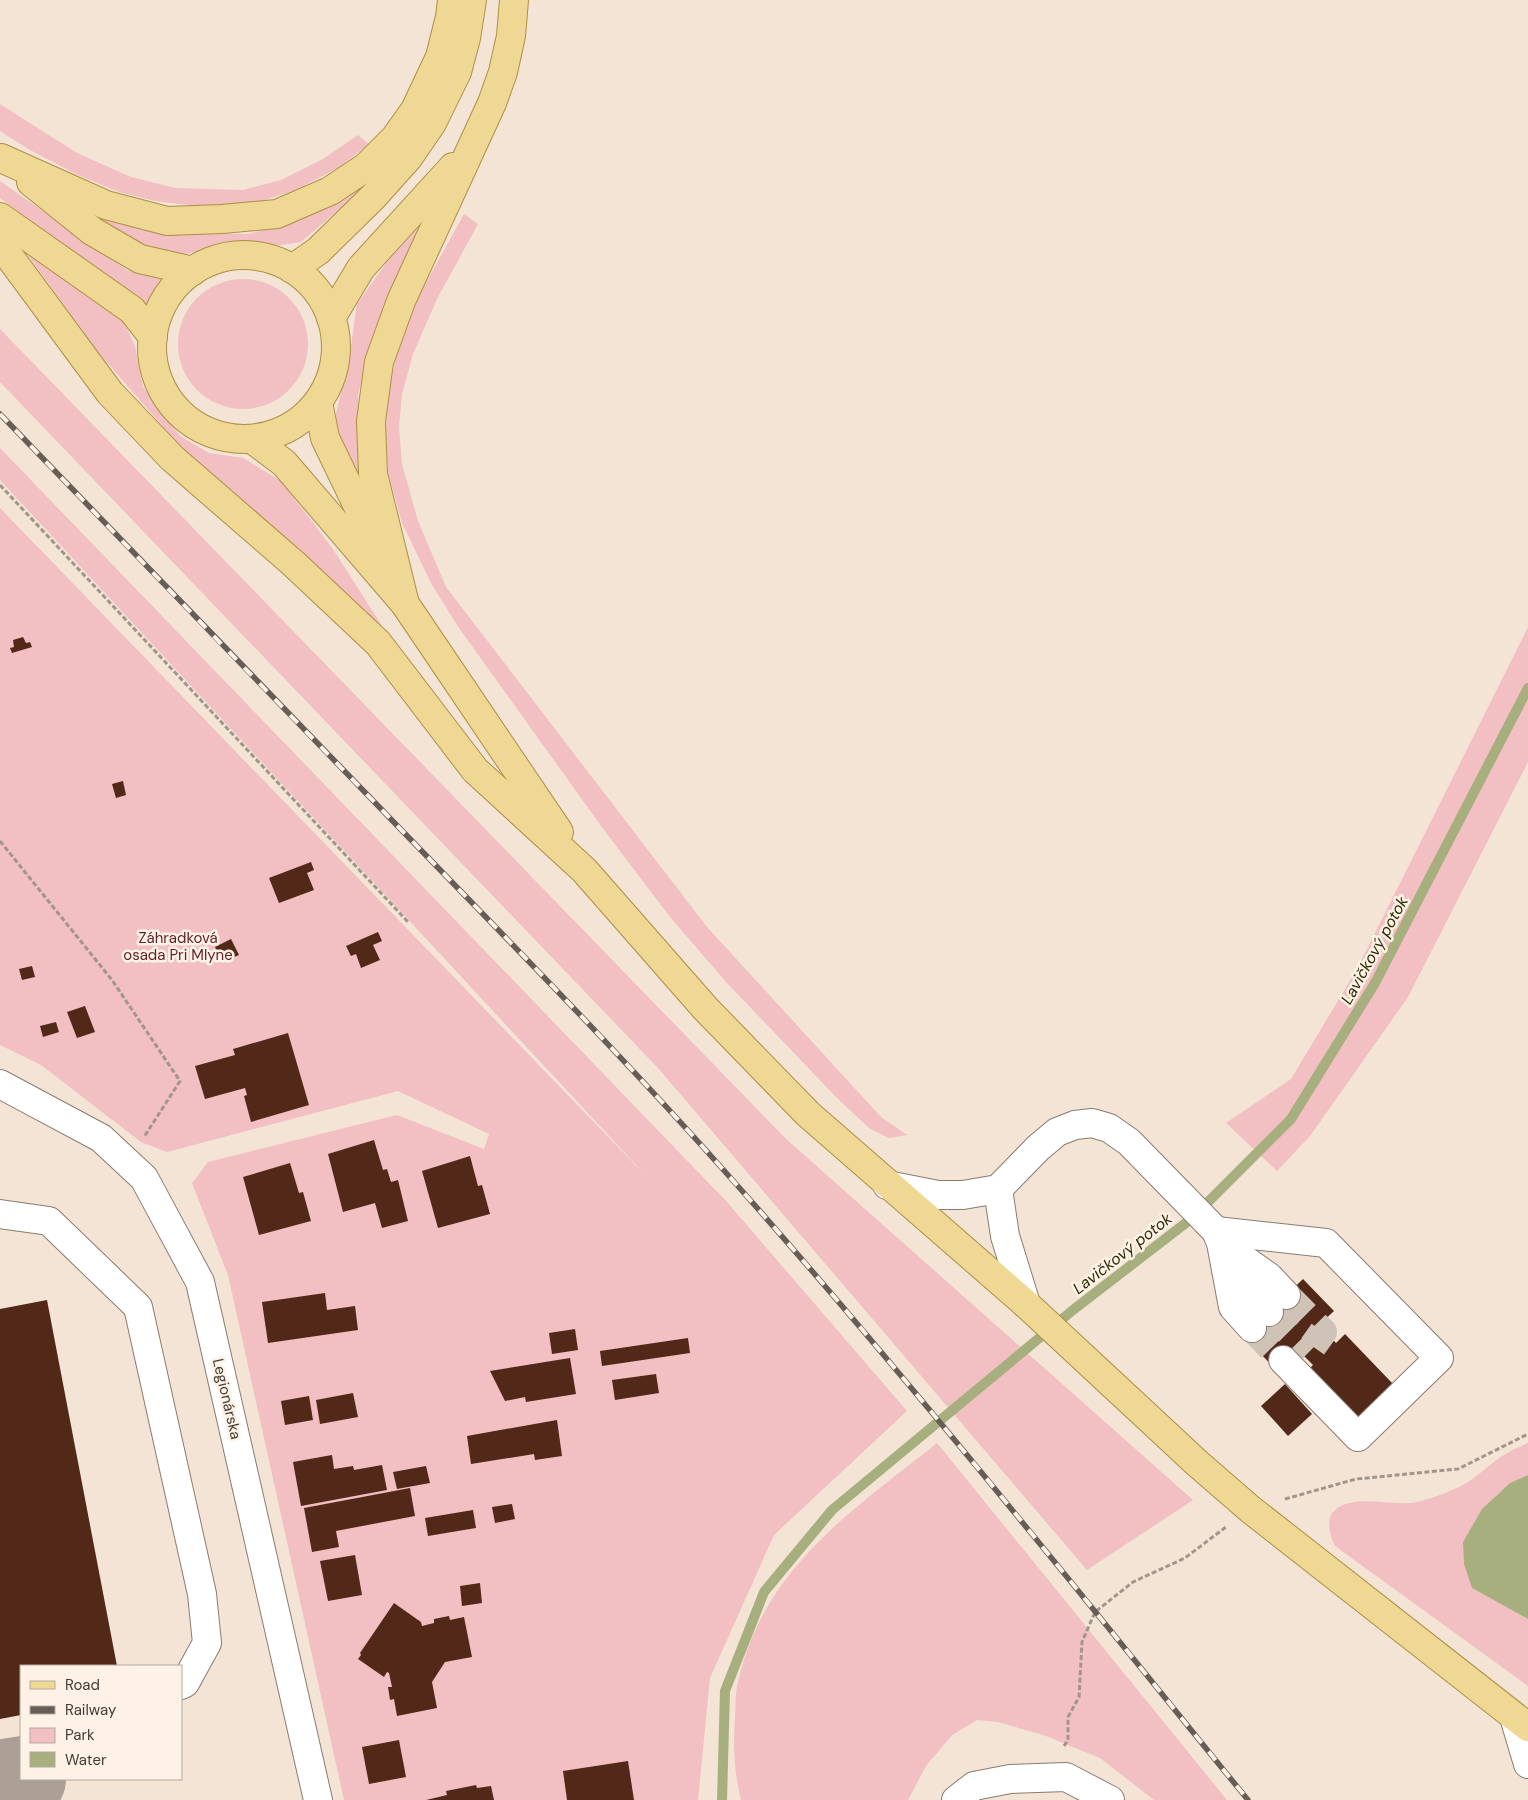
<svg xmlns="http://www.w3.org/2000/svg" width="1528" height="1800" font-family="'DM Sans',sans-serif">
<style>
.green{fill:#f2bfc2}
.water{fill:#a8af7e}
.lines{fill:none;stroke-linecap:round;stroke-linejoin:round}
.stream{stroke:#a8af7e;stroke-width:10}
.taxiway{stroke:#aca096;stroke-width:86}
.building{fill:#522819}
.minor-tunnel{stroke:#cfc2b6;stroke-width:28;stroke-dasharray:28 14;stroke-linecap:butt}
.minor-casing{stroke:#897c70;stroke-width:30}
.major-casing{stroke:#ab9045;stroke-width:30}
.path{stroke:#a1968c;stroke-width:3;stroke-dasharray:5 2.5;stroke-linecap:butt}
.minor{stroke:#fff;stroke-width:28}
.major{stroke:#efd794;stroke-width:28}
.rail-casing{stroke:#655d56;stroke-width:5.5}
.rail{stroke:#fef2e7;stroke-width:4;stroke-dasharray:11;stroke-linecap:butt}
.labels{text-anchor:middle;stroke-width:5;stroke-linejoin:round;paint-order:stroke}
.park-label{font-size:15px;fill:#611d28;stroke:#fef2e7}
.street-label{font-size:15px;fill:#413b36;stroke:#fef2e7}
.water-label{font-size:16px;font-style:italic;fill:#292c04;stroke:#fef2e7}
</style>
<rect width="100%" height="100%" fill="#f3e4d6"/>
<g class="green">
<path d="M0,104L77,153L131,177L175,188L243,190L281,180L323,159L358,135L369,144L338,168L295,190L259,202L196,206L155,201L119,192L78,175L30,150L0,131Z"/>
<path d="M373,180L301,242L268,247L230,244L187,254L147,249L100,219L175,233L248,234L296,222Z"/>
<path d="M0,181L127,270L162,279L147,306L0,198Z"/>
<path d="M464,214L478,224L437,299L413,354L402,394L399,427L402,464L418,521L446,587L707,927L881,1117L907,1135L889,1138L869,1128L836,1097L727,983L670,917L604,830L459,628L432,585L402,523L388,473L386,428L388,392L397,353L417,299Z"/>
<path d="M429,216L378,322L358,394L360,463L357,477L333,425L349,360L357,304L387,262Z"/>
<path d="M27,254L123,320L135,346L143,387L180,436L209,453L243,458L281,481L333,549L382,626L185,452L98,352Z"/>
<circle cx="243" cy="344" r="65"/>
<path d="M0,329L785,1138L1193,1500L1087,1570L658,1068L0,382Z"/>
<path d="M0,448L727,1202L907,1411L774,1535L710,1678L698,1800H344L228,1275L192,1183L208,1162L397,1115L484,1149L489,1134L398,1091L167,1152L141,1142L41,1065L0,1045V508L651,1181L0,480Z"/>
<path d="M1528,627V762L1408,997L1310,1136L1277,1171L1226,1123L1291,1079L1357,969Z"/>
<path d="M937,1443L1227,1800H1154L1100,1758L1046,1736L998,1722L977,1720L952,1735L926,1766L908,1800H741C734,1773 733,1744 735,1717C736,1707 735,1696 737,1687C761,1569 850,1513 937,1443Z"/>
<path d="M1528,1443V1475C1494,1490 1481,1511 1463,1542L1472,1588L1528,1619V1686L1335,1546C1330,1536 1325,1519 1335,1510C1354,1493 1394,1507 1417,1502C1429,1499 1450,1492 1461,1486C1477,1478 1489,1464 1504,1455C1512,1450 1520,1447 1528,1443Z"/>
</g>
<path class="water" d="M1528,1475V1619L1472,1588L1464,1564L1463,1542L1482,1509L1510,1483Z"/>
<g class="lines">
<path class="stream" d="M722,1800L725,1691L764,1592L832,1510L1073,1310L1191,1219L1291,1119L1375,983L1528,688"/>
<path class="taxiway" d="M0,1783L23,1779"/>
</g>
<g class="building">
<path d="M23,637L26,643L30,642L32,647L12,653L10,648L14,647L13,640Z"/>
<path d="M123,781L126,795L116,798L112,784Z"/>
<path d="M311,862L314,870L307,873L314,890L279,903L269,878Z"/>
<path d="M378,932L382,941L373,945L380,960L361,968L356,954L351,956L346,946Z"/>
<path d="M231,939L239,955L222,962L215,947Z"/>
<path d="M32,966L35,977L22,980L19,969Z"/>
<path d="M85,1006L95,1032L77,1038L67,1012Z"/>
<path d="M56,1022L59,1032L43,1037L40,1026Z"/>
<path d="M288,1033L309,1105L251,1122L244,1096L247,1095L245,1088L205,1099L195,1066L235,1055L233,1049Z"/>
<path d="M374,1140L383,1170L387,1169L391,1182L398,1180L408,1221L382,1228L375,1203L343,1212L328,1154Z"/>
<path d="M470,1156L478,1186L482,1185L490,1214L438,1228L422,1171Z"/>
<path d="M290,1163L299,1193L303,1192L311,1221L259,1235L243,1177Z"/>
<path d="M1303,1279L1334,1311L1319,1325L1336,1343L1345,1334L1393,1384L1358,1418L1310,1368L1313,1365L1296,1348L1274,1368L1244,1336Z"/>
<path d="M325,1293L327,1310L355,1306L358,1330L268,1343L262,1302Z"/>
<path d="M47,1300L117,1666H21V1715L0,1719V1309Z"/>
<path d="M575,1329L578,1350L552,1354L549,1333Z"/>
<path d="M688,1338L690,1353L602,1366L600,1351Z"/>
<path d="M570,1358L576,1394L526,1402L525,1397L505,1401L490,1371Z"/>
<path d="M656,1374L659,1393L615,1400L612,1380Z"/>
<path d="M1285,1384L1312,1414L1288,1436L1261,1406Z"/>
<path d="M353,1393L358,1417L320,1424L316,1400Z"/>
<path d="M309,1396L313,1420L285,1425L281,1401Z"/>
<path d="M557,1420L562,1456L535,1460L534,1454L471,1464L467,1436Z"/>
<path d="M332,1455L334,1469L353,1466L354,1470L382,1465L387,1490L301,1506L293,1462Z"/>
<path d="M426,1466L430,1483L397,1489L393,1472Z"/>
<path d="M410,1488L415,1516L336,1531L339,1547L312,1552L304,1508Z"/>
<path d="M512,1504L515,1519L495,1523L492,1507Z"/>
<path d="M473,1510L476,1528L428,1536L425,1518Z"/>
<path d="M355,1555L362,1595L328,1601L320,1561Z"/>
<path d="M480,1583L482,1603L462,1606L460,1586Z"/>
<path d="M394,1603L421,1622L422,1626L434,1623V1619L449,1616L450,1620L464,1617L472,1657L445,1662L432,1682L437,1708L397,1716L394,1699L390,1700L388,1687H392L389,1673L387,1672L384,1677L358,1659L361,1655L360,1653Z"/>
<path d="M399,1740L406,1777L369,1784L362,1747Z"/>
<path d="M628,1761L634,1800H567L563,1771Z"/>
<path d="M476,1785L477,1788L491,1786L494,1800H426L447,1795L446,1791Z"/>
</g>
<g class="lines">
<g class="minor-tunnel">
<path d="M1286,1295L1323,1332L1305,1357"/>
<path d="M1269,1312L1309,1352"/>
<path d="M1252,1328L1283,1360"/>
</g>
<defs>
<g id="minor">
<path d="M0,1084L101,1138L144,1178L200,1282L318,1800"/>
<path d="M887,1185L938,1195H963L998,1189L1038,1148L1057,1132L1075,1125L1092,1123L1109,1128L1129,1142L1216,1231"/>
<path d="M998,1189L1005,1236L1026,1304"/>
<path d="M0,1214L49,1221L138,1307L202,1594L207,1643L185,1683L181,1685"/>
<path d="M1221,1243L1269,1277L1286,1295"/>
<path d="M1226,1269L1269,1312"/>
<path d="M1252,1328L1233,1307L1221,1243L1216,1231L1326,1243L1439,1358L1358,1437L1283,1360"/>
<path d="M1514,1717L1528,1764"/>
<path d="M956,1800L974,1786L1010,1779L1066,1777L1110,1800"/>
</g>
<g id="major">
<path d="M1,158L106,205L167,221L222,219L277,214L330,191L366,167L395,138L415,110L440,57L450,17L452,0"/>
<path d="M31,182L92,231L140,259L193,271"/>
<path d="M0,217L132,310L153,337"/>
<path d="M0,244L110,393L172,458L294,564L378,643L475,770L584,870L705,1008L808,1114L1026,1304L1197,1463L1250,1509L1528,1727"/>
<circle cx="244" cy="347" r="92"/>
<path d="M292,269L318,251L373,197L408,158L432,123L457,72L466,38L472,0"/>
<path d="M331,318L361,268L453,167"/>
<path d="M318,402L325,438L382,556"/>
<path d="M252,439L284,463L405,604L559,832"/>
<path d="M405,604L373,474L371,421L379,362L401,301L492,103L503,72L511,36L514,0"/>
</g>
</defs>
<use href="#minor" class="minor-casing"/>
<use href="#major" class="major-casing"/>
<g class="path">
<path d="M0,485L408,922"/>
<path d="M0,841L112,980L180,1081L144,1137"/>
<path d="M1285,1499L1356,1479L1458,1469L1528,1434"/>
<path d="M1064,1746L1068,1740V1717L1079,1697L1082,1642L1095,1612L1133,1582L1185,1558L1226,1527"/>
</g>
<use href="#minor" class="minor"/>
<use href="#major" class="major"/>
<defs>
<path id="rail" d="M0,414C128,547 256,680 384,812C497,929 612,1045 720,1166C903,1371 1074,1586 1248,1800"/>
</defs>
<use href="#rail" class="rail-casing"/>
<use href="#rail" class="rail"/>
</g>
<g class="labels">
<g class="park-label">
<text x="178" y="943">Záhradková<tspan x="178" dy="17">osada Pri Mlyne</tspan></text>
</g>
<g class="street-label">
<text transform="translate(227 1399) rotate(77)" y="5">Legionárska</text>
</g>
<g class="water-label">
<text transform="translate(1374 950) rotate(-61)" y="6">Lavičkový potok</text>
<text transform="translate(1122 1253) rotate(-38)" y="6">Lavičkový potok</text>
</g>
</g>
<rect x="20" y="1665" width="162" height="115" fill="#fef2e7" stroke="#b2a9a0"/>
<rect x="30" y="1681" width="25" height="8" fill="#efd794" stroke="#b2a9a0"/>
<text x="65" y="1690" font-size="15" fill="#413b36">Road</text>
<rect x="30" y="1706" width="25" height="8" fill="#655d56" stroke="#b2a9a0"/>
<text x="65" y="1715" font-size="15" fill="#413b36">Railway</text>
<rect x="30" y="1728" width="25" height="15" fill="#f2bfc2" stroke="#b2a9a0"/>
<text x="65" y="1740" font-size="15" fill="#413b36">Park</text>
<rect x="30" y="1752" width="25" height="15" fill="#a8af7e" stroke="#b2a9a0"/>
<text x="65" y="1765" font-size="15" fill="#413b36">Water</text>
</svg>
